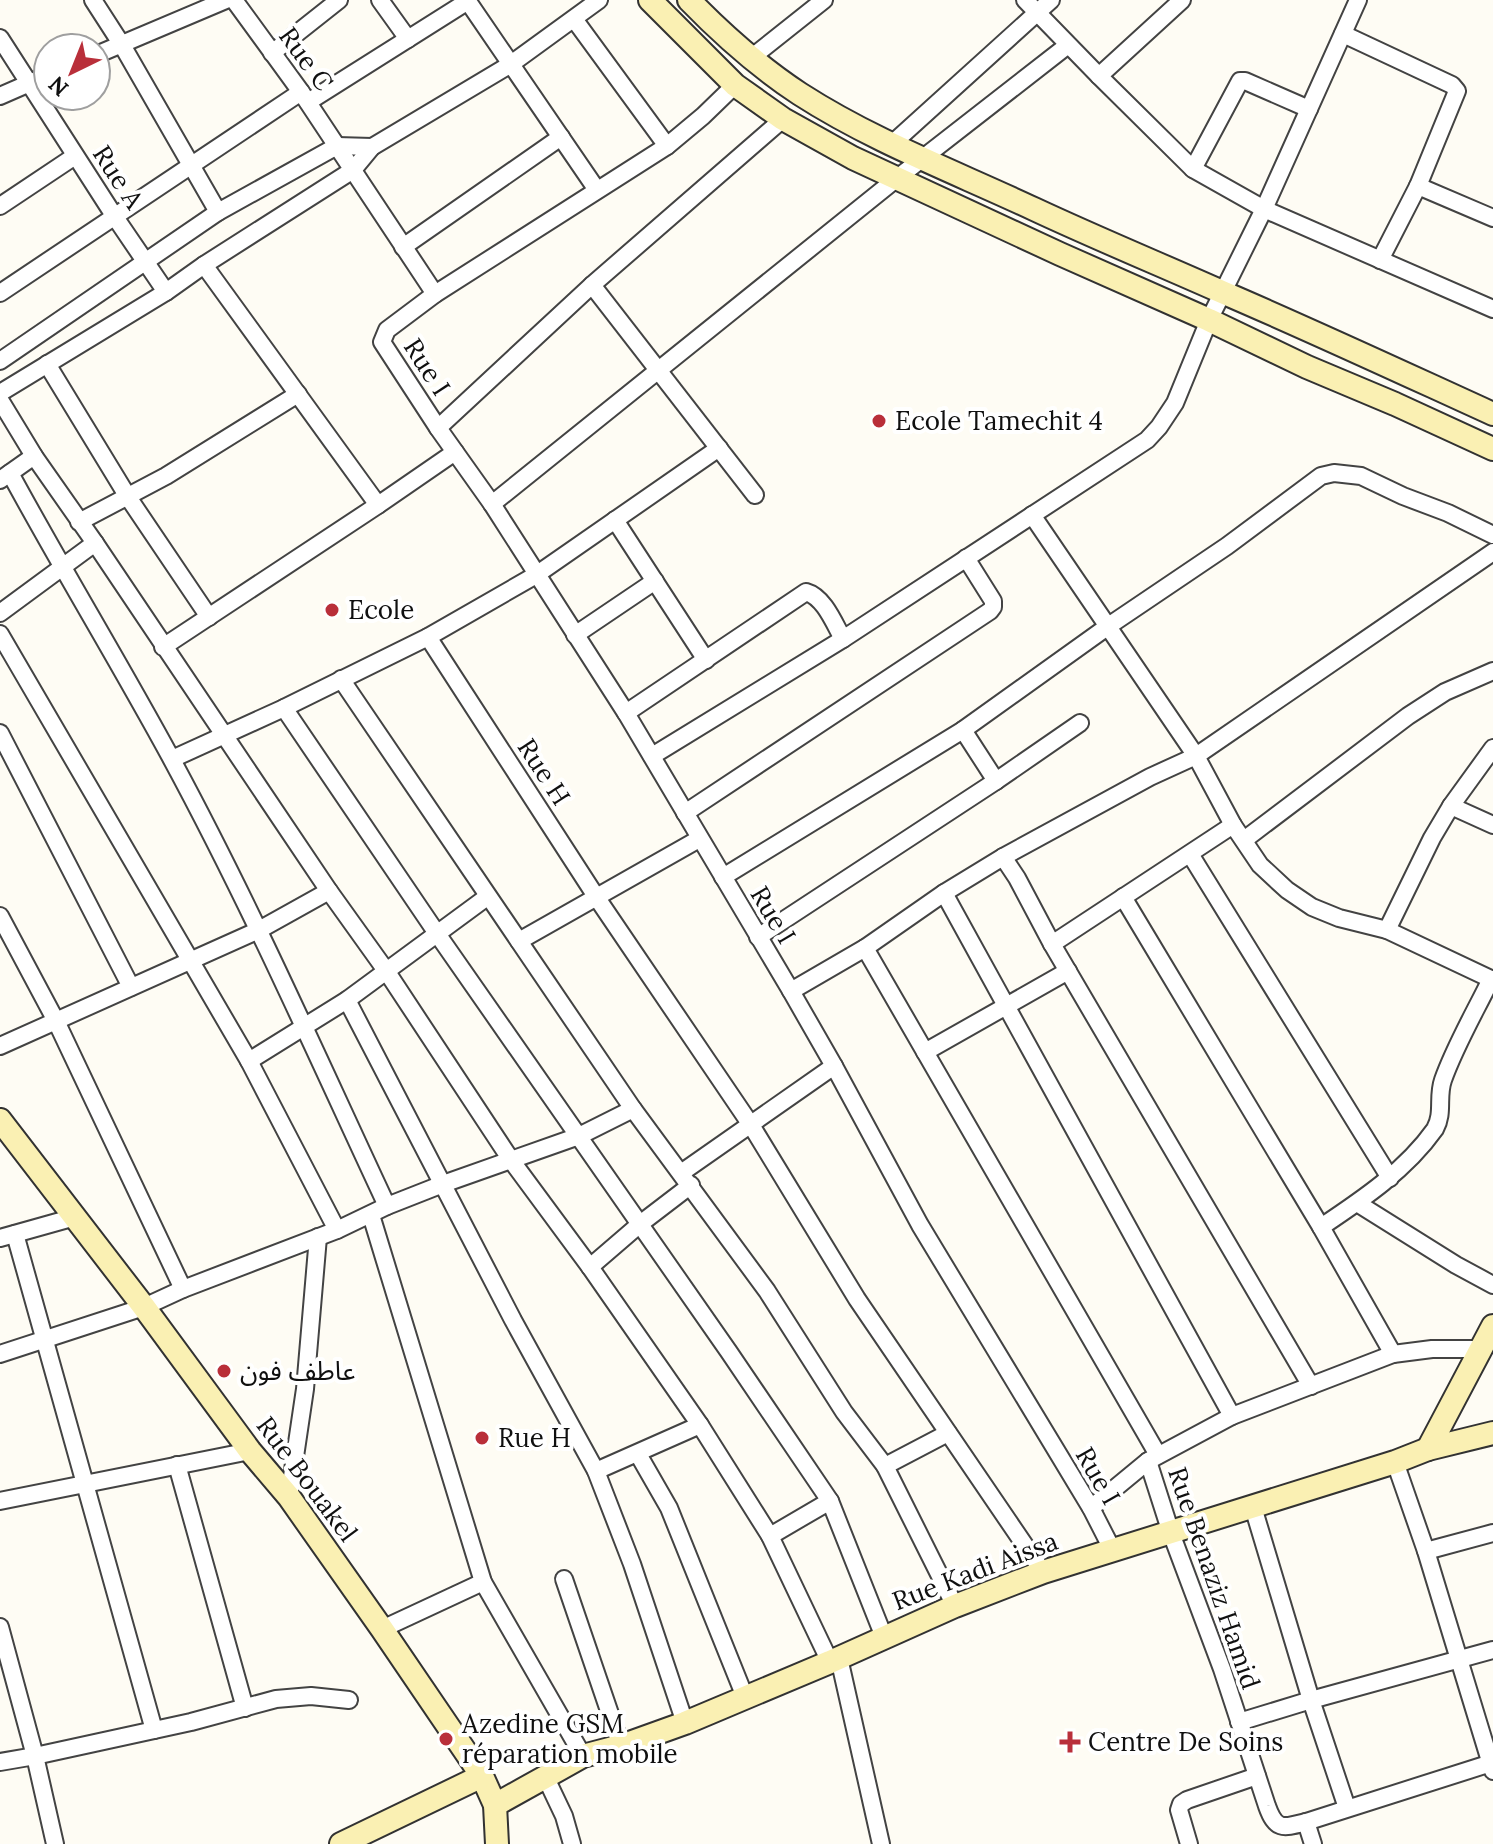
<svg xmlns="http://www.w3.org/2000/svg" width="1493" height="1844" font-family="Lora,'Noto Sans Arabic',serif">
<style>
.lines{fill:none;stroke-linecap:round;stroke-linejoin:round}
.street-casing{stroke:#434343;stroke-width:20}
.secondary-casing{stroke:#323232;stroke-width:26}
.street{stroke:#fff;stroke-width:16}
.secondary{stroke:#faf0b3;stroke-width:22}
.poi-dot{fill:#b92f3a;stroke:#fff;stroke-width:3}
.labels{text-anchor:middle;stroke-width:8;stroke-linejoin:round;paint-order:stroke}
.street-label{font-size:26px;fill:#101010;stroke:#fff}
.poi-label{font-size:26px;fill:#101010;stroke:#fff;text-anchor:start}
</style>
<rect width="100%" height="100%" fill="#fefcf4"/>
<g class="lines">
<defs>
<g id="street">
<path d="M93,0L122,45L218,212"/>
<path d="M234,0L301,92L435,294"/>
<path d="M380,0L408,39"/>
<path d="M467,0L597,190"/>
<path d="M1025,0L1099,76L1193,169L1264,209L1493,309"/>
<path d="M574,19L667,146"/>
<path d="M1343,34L1452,85L1457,91L1418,186L1380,260"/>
<path d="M0,38L115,217L166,292"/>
<path d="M272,53L339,0"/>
<path d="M96,55L226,0"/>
<path d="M751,58L824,0"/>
<path d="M1099,76L1182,0"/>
<path d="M735,85L703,116L667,146L435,294L387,330L382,342L438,428L492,504L626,713L791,991L834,1066L920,1225L1091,1508L1113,1551"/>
<path d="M0,96L48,75"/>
<path d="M308,102L468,1"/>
<path d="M892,144L1051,0"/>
<path d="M1193,169L1240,81H1245L1309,109"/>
<path d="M1418,186L1493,218"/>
<path d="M0,206L75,156"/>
<path d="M403,247L561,137"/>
<path d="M204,265L378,505L455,452"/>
<path d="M592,285L755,495"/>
<path d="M0,293L301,92"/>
<path d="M0,361L218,212L337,146L372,147"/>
<path d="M47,364L128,497L209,617"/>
<path d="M0,393L166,292L204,265L353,170L372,147L511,64L599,0"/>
<path d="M0,400L34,456L95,543L329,891L387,972L511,1160L590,1267L700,1425L770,1536L830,1662"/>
<path d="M438,428L592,285L783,119"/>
<path d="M10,473C62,569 119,662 171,758C250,904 317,1056 387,1206"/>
<path d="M0,480L34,456"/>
<path d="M492,504L896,179L1068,45"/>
<path d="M1032,515L1196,756L1233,825L1260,865L1287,890L1312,907L1339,918L1387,930L1493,980"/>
<path d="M615,520L706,660"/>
<path d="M79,522L166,476L298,394"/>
<path d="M0,613L95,543"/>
<path d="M0,634L249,1061L337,1230"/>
<path d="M575,635L655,581"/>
<path d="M428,637L597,898L751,1125L857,1299L1043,1572"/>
<path d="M163,647L378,505"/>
<path d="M341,679L633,1109L767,1291L844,1412L885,1466L955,1606"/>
<path d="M284,708L438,935L729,1352L830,1501L884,1637"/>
<path d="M626,713L806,592C824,597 834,623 843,639"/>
<path d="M963,730L996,781"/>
<path d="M0,733L131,987"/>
<path d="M652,756L843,639L1147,440L1159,427L1175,403L1209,320L1264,209L1358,0"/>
<path d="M172,759L284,708L428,637L536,575L719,448"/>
<path d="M1451,806L1493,825"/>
<path d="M685,813L990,611L993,607V601L966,558"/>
<path d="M1244,840L1408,716L1445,692L1493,671"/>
<path d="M1190,854L1390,1178"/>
<path d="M1003,857L1017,878L1052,944L1311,1386"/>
<path d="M723,877L963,730L1107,627L1227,546L1321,476L1334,473L1361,476L1403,496L1448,513L1493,535"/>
<path d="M944,893L1232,1416"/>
<path d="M1123,897L1321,1227L1393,1354"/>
<path d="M0,916L56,1021L183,1289"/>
<path d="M1387,930L1432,838L1451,806L1493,748"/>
<path d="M758,937L996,781L1080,723"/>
<path d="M519,941L699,839"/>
<path d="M1052,944L1233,825"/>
<path d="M865,948L1158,1455"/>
<path d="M791,991L865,948L944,893L1003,857L1150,777L1196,756L1493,552"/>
<path d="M347,1000L513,1320L596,1471L632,1564L685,1723"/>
<path d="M0,1046L259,930L329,891"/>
<path d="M925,1052L1068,971"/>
<path d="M249,1061L347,1000L487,897"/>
<path d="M681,1173L834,1066"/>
<path d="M1357,1203L1456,1265L1493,1285"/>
<path d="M371,1215L483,1582L583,1756"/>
<path d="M1321,1227C1363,1199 1406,1170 1435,1129C1444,1113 1437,1097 1443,1080C1455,1046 1475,1012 1491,979"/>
<path d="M15,1234L154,1730"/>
<path d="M0,1238L75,1217"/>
<path d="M590,1267L640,1224L691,1185"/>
<path d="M0,1354L144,1307L183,1289L337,1230L387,1206L443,1184L579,1136L633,1109"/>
<path d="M638,1454L669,1508L745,1697"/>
<path d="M1148,1461L1171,1533L1222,1669L1267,1806C1276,1831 1283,1828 1306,1822L1491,1763"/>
<path d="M1395,1462L1426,1551L1493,1771"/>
<path d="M177,1465L245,1708"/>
<path d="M885,1466L948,1433"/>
<path d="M596,1471L700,1425"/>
<path d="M289,1497L305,1389L318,1237"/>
<path d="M0,1501L250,1451"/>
<path d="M1253,1507L1311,1700L1347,1808"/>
<path d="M1091,1508L1148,1461L1232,1416L1393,1354L1432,1349H1480"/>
<path d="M770,1536L830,1501"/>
<path d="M1426,1551L1493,1533"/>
<path d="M564,1579L621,1746"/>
<path d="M0,1627L35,1756L55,1844"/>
<path d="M382,1629L483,1582"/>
<path d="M839,1658L881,1844"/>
<path d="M1239,1722L1311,1700L1493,1650"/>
<path d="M0,1762L35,1756L191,1722L276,1699L311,1696L349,1700"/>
<path d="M545,1776L564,1816L572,1844"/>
<path d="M1306,1822L1313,1844"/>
<path d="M1189,1844L1179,1810L1181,1804L1187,1800L1257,1776"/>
</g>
<g id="secondary">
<path d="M650,0L735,85L783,119L853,158L1060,254L1209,320L1307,367L1395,404L1493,449"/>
<path d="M689,0C723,35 759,67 800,94C873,141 955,172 1034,209C1096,238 1159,264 1222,292C1313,331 1403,373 1493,414"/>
<path d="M0,1120L144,1307L250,1451L289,1497L382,1629L482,1776L495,1805L497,1844"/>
<path d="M1428,1449L1493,1326"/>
<path d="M495,1805L583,1756L621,1746L685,1723L830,1662L955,1606L1043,1572L1395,1462L1428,1449L1493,1433"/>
<path d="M341,1844L482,1776"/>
</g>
</defs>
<use href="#street" class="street-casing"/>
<use href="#secondary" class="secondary-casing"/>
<use href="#street" class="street"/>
<use href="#secondary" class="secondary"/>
</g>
<g class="poi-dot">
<circle cx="879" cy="421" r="8"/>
<circle cx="332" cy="610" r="8"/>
<circle cx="224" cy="1371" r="8"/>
<circle cx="482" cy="1438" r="8"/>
<circle cx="446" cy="1739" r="8"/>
<path d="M1066 1730h8v8h8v8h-8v8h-8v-8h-8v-8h8z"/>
</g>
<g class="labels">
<g class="street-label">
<text transform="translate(306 59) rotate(54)" y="9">Rue C</text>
<text transform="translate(118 177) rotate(57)" y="9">Rue A</text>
<text transform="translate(427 367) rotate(57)" y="9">Rue I</text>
<text transform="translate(544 772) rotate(57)" y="9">Rue H</text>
<text transform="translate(773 915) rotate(59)" y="9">Rue I</text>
<text transform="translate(1098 1476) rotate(60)" y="9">Rue I</text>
<text transform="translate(307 1479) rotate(53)" y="9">Rue Bouakel</text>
<text transform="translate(975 1571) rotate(-21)" y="9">Rue Kadi Aissa</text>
<text transform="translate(1214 1578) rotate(71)" y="9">Rue Benaziz Hamid</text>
</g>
<g class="poi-label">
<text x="895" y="430">Ecole Tamechit 4</text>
<text x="348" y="619">Ecole</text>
<text x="240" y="1380">عاطف فون</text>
<text x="498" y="1447">Rue H</text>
<text x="462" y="1733">Azedine GSM<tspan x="462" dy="30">réparation mobile</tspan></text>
<text x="1088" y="1751">Centre De Soins</text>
</g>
</g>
<g transform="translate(72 72) rotate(223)"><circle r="38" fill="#ffffff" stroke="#9f9f9f" stroke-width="2"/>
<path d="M0-6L14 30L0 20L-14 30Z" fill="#b92f3a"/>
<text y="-12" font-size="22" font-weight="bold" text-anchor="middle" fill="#101010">N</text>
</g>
</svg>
